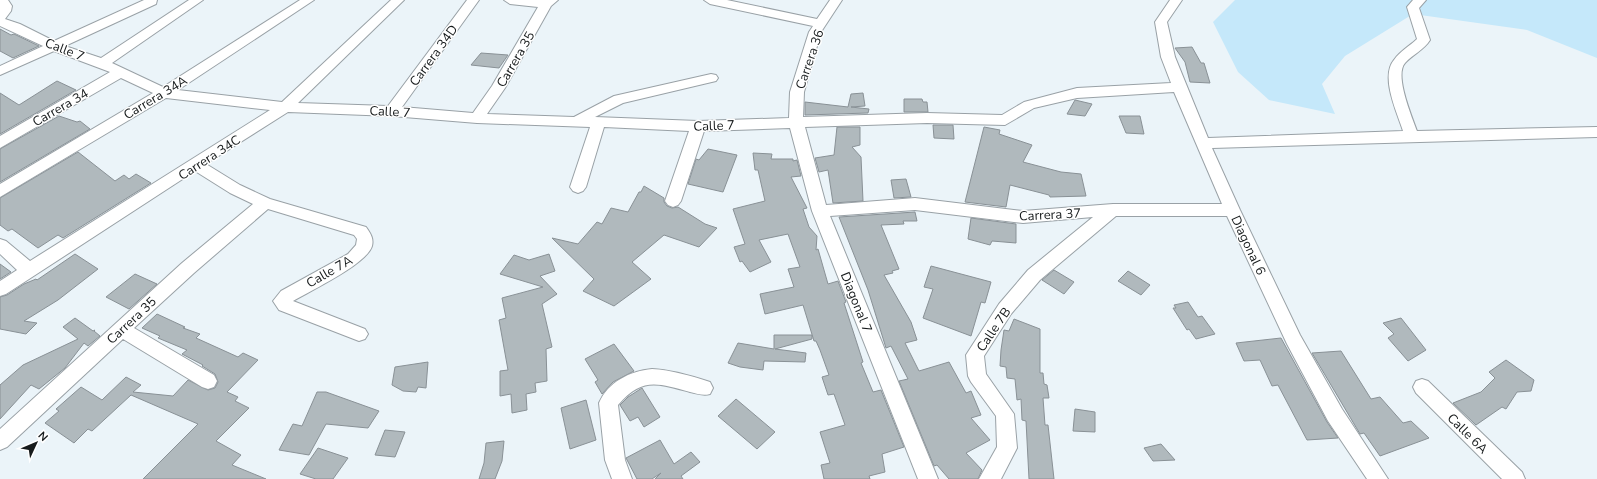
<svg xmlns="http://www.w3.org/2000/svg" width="1597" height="479" font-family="'Nunito Sans',sans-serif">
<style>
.green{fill:#c5e8fa}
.building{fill:#b0b9bd;stroke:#899196}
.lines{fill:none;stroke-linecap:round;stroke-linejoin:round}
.minor-casing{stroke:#99a1a6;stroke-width:2}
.minor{fill:#fff;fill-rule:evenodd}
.labels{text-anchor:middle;stroke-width:3;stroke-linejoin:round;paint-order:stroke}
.street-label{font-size:13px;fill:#171b1c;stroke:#fff}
</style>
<rect width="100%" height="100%" fill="#ebf4f9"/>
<path class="green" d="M1235,0H1597V58L1527,30L1413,14L1345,56L1322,84L1335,114L1269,100L1238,72L1213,22Z"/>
<g class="building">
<path d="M0,29L11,35L14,34L39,46L13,58L0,51Z"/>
<path d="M1192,47L1201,63H1204L1210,83L1190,82L1185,62L1175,48Z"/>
<path d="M481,53L508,55L499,68L471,65Z"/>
<path d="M57,81L76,90L0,134V93L19,105Z"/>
<path d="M863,93L865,106L851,107L869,109L868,113L805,115V102L848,107L851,94Z"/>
<path d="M904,99H922L923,102H927L928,112H904Z"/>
<path d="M1075,100L1092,104L1085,116L1067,114Z"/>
<path d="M59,116L77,122L80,121L90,129L0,182V149Z"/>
<path d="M1119,116H1140L1144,134L1126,133Z"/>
<path d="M933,125H953L954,139L934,138Z"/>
<path d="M837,127H860V145L852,147L861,157L863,201L833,203L828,170L819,172L815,158L834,155Z"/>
<path d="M984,127L1000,130L999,134L1032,145L1023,162L1061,172L1081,174L1086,196L1050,197L1049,195L1010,185L1006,207L965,202Z"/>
<path d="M708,149L737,155L723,192L688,184L696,159L699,160Z"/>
<path d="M78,152L115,181L124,175L129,179L136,174L151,183L63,238L58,235L38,248L12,229L8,231L0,225V198Z"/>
<path d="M753,153L772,154L771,159H793V161L797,160L801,176L791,177L807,208L803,209L809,227L817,236L816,250L818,249L828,284L838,281L846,302L844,303L863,362L861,363L873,392L881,390L904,447L882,454L885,472L869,476L870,479H824L821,465L830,463L820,432L845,425L834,394L828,395L822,377L829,375L820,350L816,341H814L803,305L765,314L760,294L794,287L788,269L800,267L788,234L759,240L771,262L750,272L742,261L740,262L734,247L745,244L733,209L765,201L758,170H755Z"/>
<path d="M906,179L911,197L894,198L891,180Z"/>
<path d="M644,186L664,198V202L667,206L672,208L678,207L705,224L717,228L699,247L664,235L632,262L651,279L614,306L583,291L594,279L552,238L578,244L597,222L602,224L611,208L628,212L639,192H641Z"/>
<path d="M915,212L917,221H903L904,224L881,225L899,269L892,271L893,273L884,275L911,322L917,340L905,343L919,371L949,362L966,393L971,391L981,415L971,418L990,440L966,453L982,470L978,479H949L937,465L934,466L899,381L908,379L891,346L886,348L868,290L839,217Z"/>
<path d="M971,218L1016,224V243L992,241L990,245L968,239Z"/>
<path d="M75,254L98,269L58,300L24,321L37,323L26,334L0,329V297L7,295L24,284L36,279L37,280Z"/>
<path d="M549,254L555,271L540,276L557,294L542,304L552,347L546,349L547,381L535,383L536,392L526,394L527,410L512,413L511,394L500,396V371L508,370L499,320L506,318L502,298L543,287L500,274L514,255L529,260Z"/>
<path d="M0,264L11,272L0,279Z"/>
<path d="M931,266L991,282L985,303L981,302L971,336L923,318L933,289L924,287Z"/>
<path d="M1054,270L1074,282L1064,294L1042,280Z"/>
<path d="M1128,271L1150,285L1141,295L1118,281Z"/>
<path d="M135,274L157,284L129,309L106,297Z"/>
<path d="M1188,302L1198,317L1202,316L1215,334L1196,339L1189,329L1187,330L1173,308H1176L1174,305Z"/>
<path d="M157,314L185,327L183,328L200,334L196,338L238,357L243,353L258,360L227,392L238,397L235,401L249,408L216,441L241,455L232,465L266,479H143L198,424L131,395L92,431L88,429L74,443L45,423L59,411L56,409L81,387L102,400L126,377L141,385L133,392L173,396L188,380L208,390L215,388L218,382L215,374L202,366L203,365L182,354L187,350L158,338L160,336L142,328Z"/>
<path d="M75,318L93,331L95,330L94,331L100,336L88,346L84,343L65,368L39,389L31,385L0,419V385L23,365L78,339L63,327Z"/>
<path d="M1401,318L1426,350L1408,361L1388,338L1394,334L1383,323Z"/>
<path d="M1014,319L1040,329V373H1043L1044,384L1047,385L1049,398H1043L1045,425H1048L1054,479H1029L1026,421L1022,420L1021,399L1017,400L1015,379L1007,378L1006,367L1000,366L1001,350L1004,330L1009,331Z"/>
<path d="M774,335H812V339L775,349L806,353L805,362L764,361L763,370L740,367L728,363L738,343L774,349Z"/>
<path d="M1281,338L1327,422L1338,438L1307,440L1278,385L1272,386L1260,360L1244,361L1236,343Z"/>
<path d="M614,344L634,371L613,382L602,394L595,382L598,380L585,359Z"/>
<path d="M1341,351L1371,399L1380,397L1403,423L1411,421L1429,438L1380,456L1364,433L1360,434L1312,353Z"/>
<path d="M1506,360L1534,380L1531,391L1517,392L1506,409L1502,407L1476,425L1453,403L1481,392L1495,378L1489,372Z"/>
<path d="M428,362L426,388L418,387L416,392L403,391L392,385L395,367Z"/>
<path d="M642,388L660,417L644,427L638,417L630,421L620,405L628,397Z"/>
<path d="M317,392H326L379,411L368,428L326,424L309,455L279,450L293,424L302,426Z"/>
<path d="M736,399L775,432L757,449L718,416Z"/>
<path d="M586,400L596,440L570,449L561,408Z"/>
<path d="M1075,409L1095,412V432L1073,431Z"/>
<path d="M385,430L405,432L395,457L375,455Z"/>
<path d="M660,440L674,464L691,452L700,462L681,476L683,479H655L661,473L652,479H637L626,458Z"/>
<path d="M504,441L502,461L495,479H479L484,463L486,443Z"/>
<path d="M1161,444L1175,460L1153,461L1144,448Z"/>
<path d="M318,448L348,458L333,479H316L300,474Z"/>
</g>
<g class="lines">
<defs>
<g id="minor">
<path d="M0,0H8L12,6L11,11L5,19L20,24L54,41L144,0H157L156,4L65,46L101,58L189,0H203L112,63L163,87L300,0H314L178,90L282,102L391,0H404L298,103L388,106L467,0H479L402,107L473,113L492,86L538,7L510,4L504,0H558L551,6L505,88L487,114L574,117L614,96L711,74L716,75L718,78L716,81L623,103L595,117L698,121L789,118L790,92L809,32L813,26L710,4L704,0H727L817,19L830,0H842L821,32L804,92L803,117L927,113L1002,115L1024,102L1077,88L1171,83L1161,57L1155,22L1170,0H1182L1167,22L1175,57L1208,138L1403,131C1397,112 1380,77 1394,60C1400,51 1410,46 1417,39L1407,7L1413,0H1426L1419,8L1430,40C1424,50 1413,54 1405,63C1394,75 1412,117 1417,131L1597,127V137L1212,148L1240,210L1300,335L1342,409L1388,479H1367L1328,421L1287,344L1227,216H1116L1040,280L1011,314L984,356L986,374L1014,414L1017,448L1001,479H979L997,447L996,416L971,382L968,376L966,355L999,304L1028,270L1093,217L1023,223L915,210L830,216L938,479H918L812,211L790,128L704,131L681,201L678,205L673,207L668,205L665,201L689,131L604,127L586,187L583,191L578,193L573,191L570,187L590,127L477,123L392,116L288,112L206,164L240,185L270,199L366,227C370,233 374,238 372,246C367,264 310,291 293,301L365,329L368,334L365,339L359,341L279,310L273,301L281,291L348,254L356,245L357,239L354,235L268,209L194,273L134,328L214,375L217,381L214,387L208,389L202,387L123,339L7,447L0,450V429L182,263L253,204L230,193L195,171L6,294L0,296V281L17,270L0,254V239L6,241L30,261L270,110L166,98L0,197V184L153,93L121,78L0,148V136L110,72L54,51L0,75V66L43,46L0,26ZM1174,92L1222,204H1113L1023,211L915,198L826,205L805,127L927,123L1005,125L1034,108L1077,98Z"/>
<path d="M652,369C671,370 692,376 710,382L713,388L710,394C703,396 698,394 690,392C657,383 642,377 618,405L625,460L632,479H612L605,460L599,403C608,382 630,371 652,369Z"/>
<path d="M1422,379L1428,381L1522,472L1525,479H1502L1416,393L1413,387L1416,381Z"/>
</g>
</defs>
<use href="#minor" class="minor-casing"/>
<use href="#minor" class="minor"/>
</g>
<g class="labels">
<g class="street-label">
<text transform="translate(65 49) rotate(21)" y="5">Calle 7</text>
<text transform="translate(433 55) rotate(-54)" y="5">Carrera 34D</text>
<text transform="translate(515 59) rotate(-60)" y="5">Carrera 35</text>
<text transform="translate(809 59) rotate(-71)" y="5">Carrera 36</text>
<text transform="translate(155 97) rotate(-31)" y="5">Carrera 34A</text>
<text transform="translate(60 107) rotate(-30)" y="5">Carrera 34</text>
<text transform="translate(390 111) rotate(3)" y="5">Calle 7</text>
<text transform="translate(714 125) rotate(-2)" y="5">Calle 7</text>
<text transform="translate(209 157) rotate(-33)" y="5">Carrera 34C</text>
<text transform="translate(1050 214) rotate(-3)" y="5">Carrera 37</text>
<text transform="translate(1249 245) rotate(65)" y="5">Diagonal 6</text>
<text transform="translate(329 271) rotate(-30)" y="5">Calle 7A</text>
<text transform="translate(857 302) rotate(68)" y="5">Diagonal 7</text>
<text transform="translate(131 320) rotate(-43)" y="5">Carrera 35</text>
<text transform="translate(993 329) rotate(-56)" y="5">Calle 7B</text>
<text transform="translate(1468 433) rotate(45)" y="5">Calle 6A</text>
</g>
</g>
<g transform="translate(36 443) rotate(46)" stroke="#ffffff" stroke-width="3" paint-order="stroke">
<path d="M0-3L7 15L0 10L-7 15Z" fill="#171b1c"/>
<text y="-6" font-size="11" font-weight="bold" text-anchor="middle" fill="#171b1c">N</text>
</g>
</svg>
